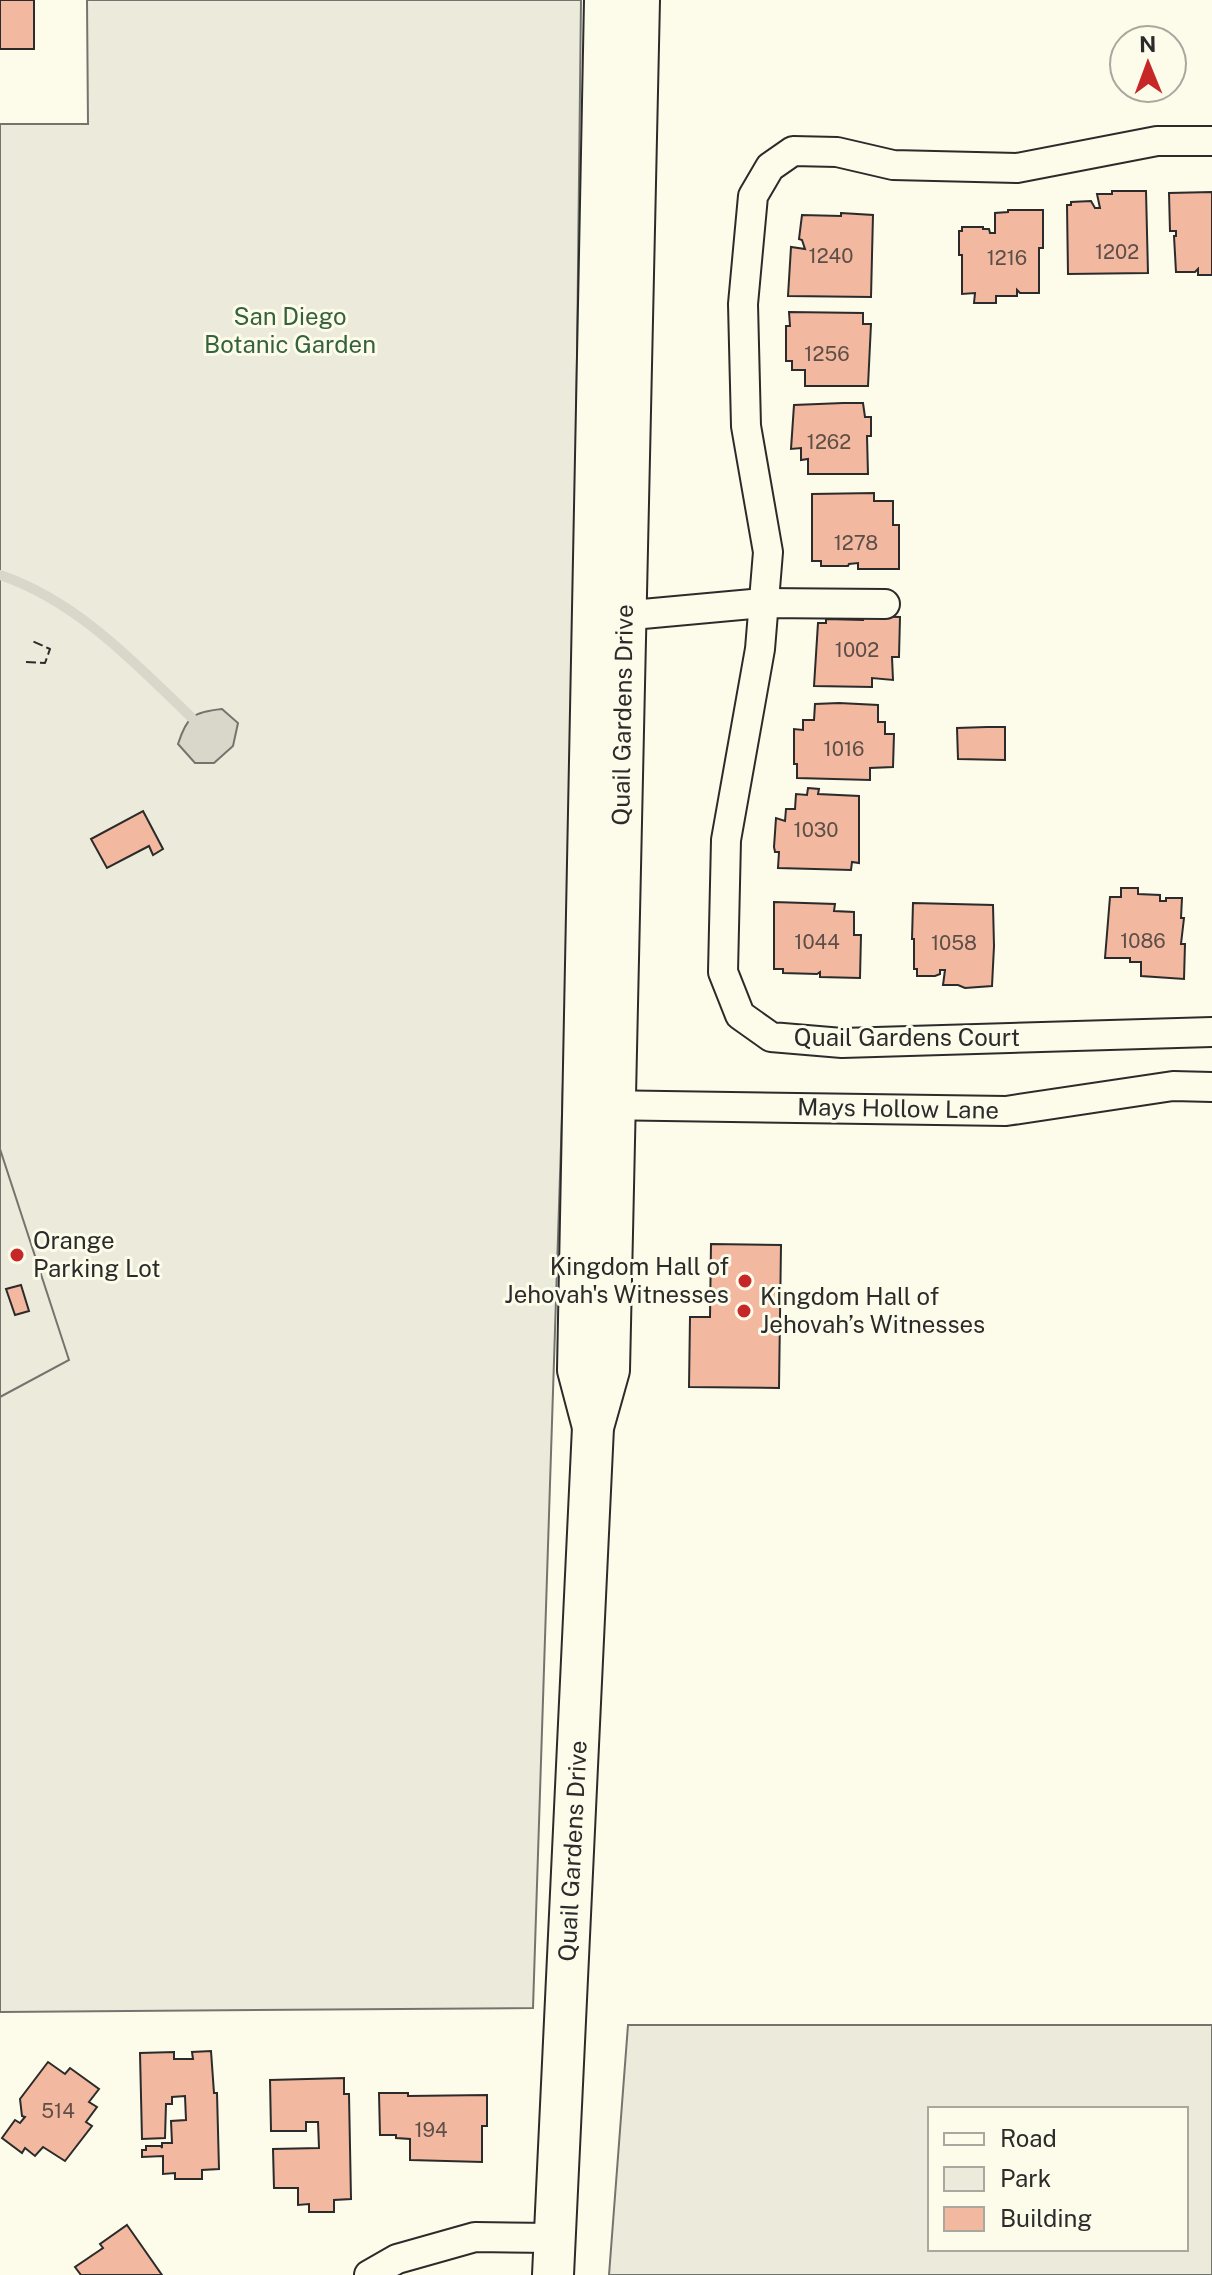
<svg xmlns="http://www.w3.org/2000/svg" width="1212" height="2275" font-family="'Public Sans',sans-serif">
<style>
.green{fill:#ecebdb;stroke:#74746e;stroke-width:2;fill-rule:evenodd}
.parking{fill:#eceadb;stroke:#74746e;stroke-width:2}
.water{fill:#d8d7c9;stroke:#74746e;stroke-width:2}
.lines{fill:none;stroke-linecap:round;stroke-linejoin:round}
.stream{stroke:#d8d7c9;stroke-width:10}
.building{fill:#f2b8a0;stroke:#2b2b2b;stroke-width:2}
.minor-casing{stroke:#2b2b2b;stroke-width:32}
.secondary-casing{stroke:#2b2b2b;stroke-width:44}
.minor{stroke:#fdfbea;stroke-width:28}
.secondary{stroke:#fdfbea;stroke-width:40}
.fence{stroke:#2b2b2b;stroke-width:2;stroke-dasharray:10 4;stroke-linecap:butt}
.poi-dot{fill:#c62828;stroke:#fdfbea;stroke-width:3}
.labels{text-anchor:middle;stroke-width:6;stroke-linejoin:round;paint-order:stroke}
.number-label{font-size:20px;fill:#5d4e48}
.park-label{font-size:24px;fill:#34623c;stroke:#fdfbea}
.street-label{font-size:24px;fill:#2b2b2b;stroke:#fdfbea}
.poi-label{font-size:24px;fill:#2b2b2b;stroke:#fdfbea;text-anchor:start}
</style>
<rect width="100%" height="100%" fill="#fdfbea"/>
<g class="green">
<path d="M87,0H581L572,806L533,2008L0,2012V124H88Z"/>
<path d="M628,2025H1212V2275H609ZM1186,2109V2249H930V2109Z"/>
</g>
<path class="parking" d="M0,1149L69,1360L0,1397Z"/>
<path class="water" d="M222,709L238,723L233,746L214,763H195L178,744C187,716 193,712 222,709Z"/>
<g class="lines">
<path class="stream" d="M0,575C77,601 135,663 192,718"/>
</g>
<g class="building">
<rect x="0" y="0" width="34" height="49"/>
<path d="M1112,191H1146L1148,273L1068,274L1067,205H1071V202L1091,201L1095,208H1100L1097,194H1112Z"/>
<path d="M1212,192V275H1198V269L1195,272H1176L1174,236H1176V231H1170L1169,193Z"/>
<path d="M1008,210H1043V248H1039V293H1020L1017,290V296H996V303H974L975,293L962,294V255H959V231H962V227H983V229H989L990,233H995V213L1008,212Z"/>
<path d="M841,213L873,215L871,297L788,296L791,247L805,249L802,240L799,239L802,215L841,216Z"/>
<path d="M789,312L863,313V324H871L868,386H805V370H792V361H786V326H790Z"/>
<path d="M843,403H863L865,417H871V436H867L868,474H808V459L801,460V448L791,449L794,405Z"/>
<path d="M874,493V501H893V525H899V569H858V563L849,564L848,566H821V561H812V494Z"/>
<path d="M863,616L900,617L899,657H892L893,680L872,678V687L814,686L818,623H826V619L863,620Z"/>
<path d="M839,703L878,705V722H885V734H894L893,767L870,768V780L797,778V764H794V729L803,730V720H814L815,704Z"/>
<path d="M987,727H1005V760L958,759L957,728Z"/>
<path d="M808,788L819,789L818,794L859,796V863L852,862L851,870L778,868L779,852H775L774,847L776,818L785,821L786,809H795L796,794L807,795Z"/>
<path d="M143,811L163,849L153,855L149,846L107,868L91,839Z"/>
<path d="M1121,888H1138V894L1160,895V901H1166V898H1182L1181,918H1184L1181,944H1185L1184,979L1141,976V962H1130V958H1105L1110,897H1121Z"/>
<path d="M774,902L835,904L834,911L854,912V935H861L860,978L820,977V972L817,974L783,973V969H774Z"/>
<path d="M913,903L993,905L994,946L992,986L965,988L958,985H943L945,970H940V974L935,976H917V969H914V939H912Z"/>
<path d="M711,1244L781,1245L779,1388L689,1387L690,1317H710Z"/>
<path d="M21,1285L29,1311L15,1315L6,1289Z"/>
<path d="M211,2051L214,2093H217L219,2169L202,2170V2179H175V2173L163,2174V2156L142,2157V2150H146V2146H161L162,2148V2143H172L171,2121L186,2120L185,2096L172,2097V2104H166L165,2138L142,2139L140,2053L174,2052V2059H193L192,2052Z"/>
<path d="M48,2062L65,2074L70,2068L99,2089L89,2102L97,2107L86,2122L92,2126L65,2161L43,2147L35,2156L25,2148L22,2153L2,2138L15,2120L20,2123L25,2117L22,2116L20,2099Z"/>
<path d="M344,2078V2094H349L351,2199L334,2200V2212H309V2204L298,2205V2188H274L273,2149L319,2148L318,2122H306V2131H271L270,2080Z"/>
<path d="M379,2093H408V2096L487,2095V2126H482V2162L410,2160V2139L396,2138V2135H380Z"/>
<path d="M127,2225L162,2275H81L75,2267L103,2248L100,2244Z"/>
</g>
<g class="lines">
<defs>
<g id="minor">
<path d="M1212,141H1157L1017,168L893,165L837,152L793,151L770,167L753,196L743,304L746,426L768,552L760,649L726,840L723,972L740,1015L771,1037L842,1043L1212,1032"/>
<path d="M610,617L763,603L885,604"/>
<path d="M599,1105L1006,1111L1173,1086L1212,1087"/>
<path d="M369,2275L397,2259L475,2237L553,2238"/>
</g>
<g id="secondary">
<path d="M593,1427L578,1370L605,0"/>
<path d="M553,2275L593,1427L609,1370L639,0"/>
</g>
</defs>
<use href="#minor" class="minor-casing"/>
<use href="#secondary" class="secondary-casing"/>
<use href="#minor" class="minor"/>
<use href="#secondary" class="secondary"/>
<path class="fence" d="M26,662L45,663L50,649L30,640"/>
</g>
<g class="poi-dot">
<circle cx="17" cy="1255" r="8"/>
<circle cx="745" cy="1281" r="8"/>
<circle cx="744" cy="1311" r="8"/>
</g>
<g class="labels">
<g class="number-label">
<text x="1117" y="259">1202</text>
<text x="831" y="263">1240</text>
<text x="1007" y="265">1216</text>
<text x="827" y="361">1256</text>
<text x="829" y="449">1262</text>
<text x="856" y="550">1278</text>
<text x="857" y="657">1002</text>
<text x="844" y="756">1016</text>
<text x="816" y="837">1030</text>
<text x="1143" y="948">1086</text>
<text x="817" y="949">1044</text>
<text x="954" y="950">1058</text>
<text x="58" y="2118">514</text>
<text x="431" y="2137">194</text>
</g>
<g class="park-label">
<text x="290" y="325">San Diego<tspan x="290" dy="28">Botanic Garden</tspan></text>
</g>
<g class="street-label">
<text transform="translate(623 715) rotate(-89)" y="8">Quail Gardens Drive</text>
<text x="907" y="1046">Quail Gardens Court</text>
<text transform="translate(898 1109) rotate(1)" y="8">Mays Hollow Lane</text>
<text transform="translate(573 1851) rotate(-87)" y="8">Quail Gardens Drive</text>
</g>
<g class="poi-label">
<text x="33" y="1249">Orange<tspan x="33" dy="28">Parking Lot</tspan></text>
<text x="729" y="1275" text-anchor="end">Kingdom Hall of<tspan x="729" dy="28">Jehovah's Witnesses</tspan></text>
<text x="760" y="1305">Kingdom Hall of<tspan x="760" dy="28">Jehovah’s Witnesses</tspan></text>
</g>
</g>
<rect x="928" y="2107" width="260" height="144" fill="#fdfbea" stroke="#a9a89e" stroke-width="2"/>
<rect x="944" y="2133" width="40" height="12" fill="#fdfbea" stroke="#a9a89e" stroke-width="2"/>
<text x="1000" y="2147" font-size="24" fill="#2b2b2b">Road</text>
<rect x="944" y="2167" width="40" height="24" fill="#ecebdb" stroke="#a9a89e" stroke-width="2"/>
<text x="1000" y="2187" font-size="24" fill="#2b2b2b">Park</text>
<rect x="944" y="2207" width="40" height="24" fill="#f2b8a0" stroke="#a9a89e" stroke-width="2"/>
<text x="1000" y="2227" font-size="24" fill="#2b2b2b">Building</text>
<g transform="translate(1148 64) rotate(359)"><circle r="38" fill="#fdfbea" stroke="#a9a89e" stroke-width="2"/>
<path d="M0-6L14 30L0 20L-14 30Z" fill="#c62828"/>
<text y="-12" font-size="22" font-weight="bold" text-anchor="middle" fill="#2b2b2b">N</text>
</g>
</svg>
